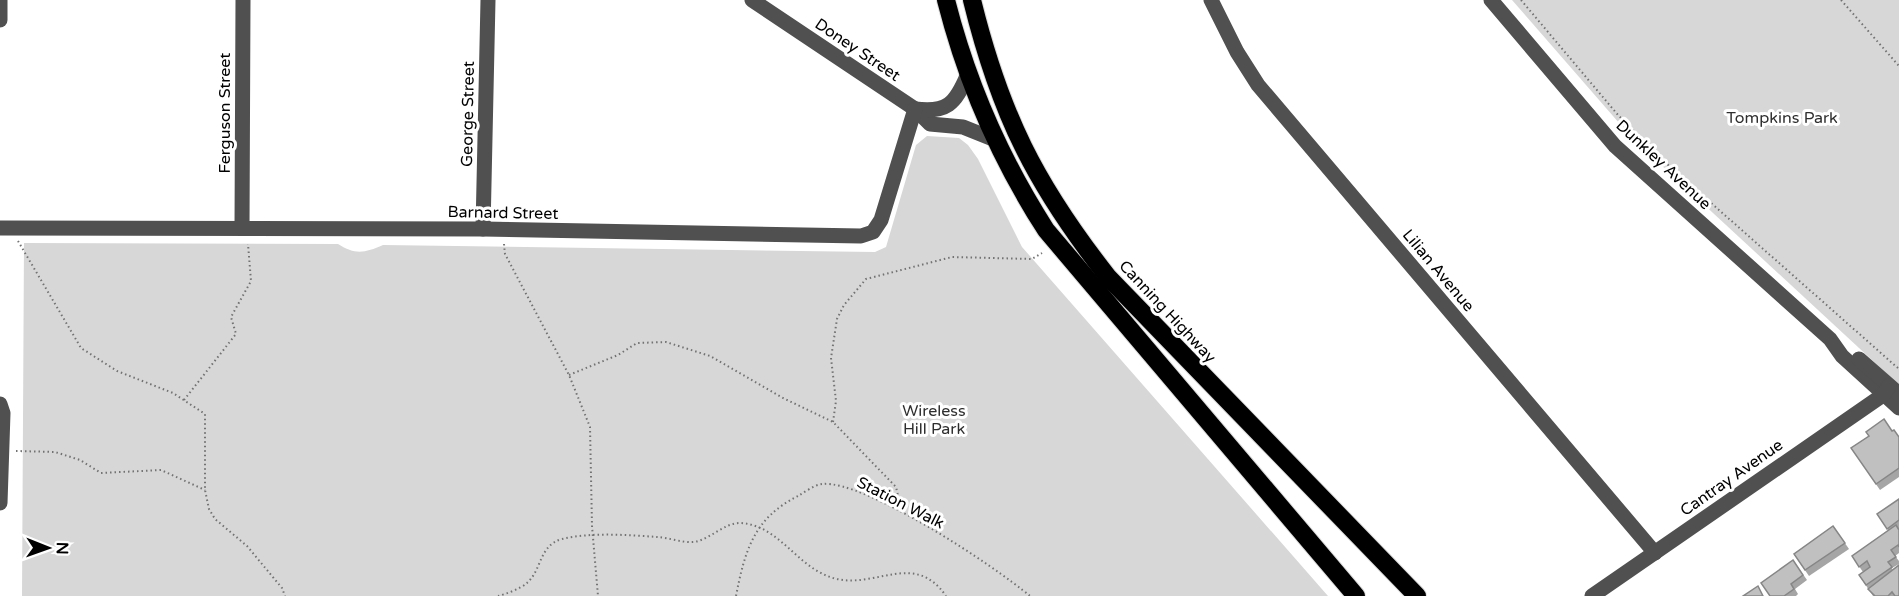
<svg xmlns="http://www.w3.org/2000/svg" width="1899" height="596" font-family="'Varela Round',sans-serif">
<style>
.green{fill:#d7d7d7}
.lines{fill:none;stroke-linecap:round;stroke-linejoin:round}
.highway-casing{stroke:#dbdbdb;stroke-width:20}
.path{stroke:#727272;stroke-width:2;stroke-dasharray:1.5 3;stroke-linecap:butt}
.minor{stroke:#505050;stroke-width:15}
.highway{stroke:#000;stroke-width:18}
.wall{fill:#a5a5a5}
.building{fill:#c0c0c0;stroke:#868686;stroke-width:1.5}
.labels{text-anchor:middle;stroke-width:6;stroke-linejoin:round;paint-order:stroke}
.street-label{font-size:16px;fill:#000;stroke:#fff}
.park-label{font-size:16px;fill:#2e2e2e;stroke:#fff}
</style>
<rect width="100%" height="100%" fill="#fff"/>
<g class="green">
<path d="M1512,0H1899V385L1633,139Z"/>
<path d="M927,136L959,138L968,145L978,159L1022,247L1328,596H22L24,243L338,244C355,255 365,253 383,245L875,252L886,247L916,145Z"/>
</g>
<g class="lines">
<defs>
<g id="highway">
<path d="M946,0C967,83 999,157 1046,230L1356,596"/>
<path d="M972,0C1000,114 1035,184 1108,277L1417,596"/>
</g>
</defs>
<use href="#highway" class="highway-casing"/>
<g class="path">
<path d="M1521,0L1618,115L1667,164L1899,369"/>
<path d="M1841,0L1899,66"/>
<path d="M18,241L81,348L117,371L173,393L205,414V490L209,509L215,519L247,546L282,588L285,596"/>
<path d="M504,244L505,254L569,375L590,427L592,526L598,596"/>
<path d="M569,375L618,355L637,343L666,342L710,356L783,398L833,422L896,487L902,513"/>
<path d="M184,400L236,334L231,317L251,281L248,244"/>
<path d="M833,422L836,401L831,358L837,319L844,305L866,279L952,257L1032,259L1042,253"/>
<path d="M16,451L55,452L80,460L101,473L161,470L205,490"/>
<path d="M498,596C506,594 520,589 527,583C542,570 539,545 562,539C591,532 628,535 658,537C670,538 683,543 694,542C711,539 724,523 740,523C781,525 797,570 837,579C877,588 915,551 946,596"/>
<path d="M736,596C745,550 754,518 798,496C805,492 814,485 822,484C866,480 994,566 1030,596"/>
</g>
<g class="minor">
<path d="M752,0L915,109L930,124L963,127L993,139"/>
<path d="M1211,0L1237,52L1258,85L1655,553"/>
<path d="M1491,0L1615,146L1830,339L1842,356L1899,408"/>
<path d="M0,20V0"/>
<path d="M915,109C947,113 955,104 967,76"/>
<path d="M242,227L243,0"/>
<path d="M0,228L483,229L861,236L873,232L881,220L915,109"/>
<path d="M483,229L488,0"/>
<path d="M1859,359L1899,394"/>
<path d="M0,404L3,413L0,503"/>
<path d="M1592,596L1883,395L1889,386"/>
</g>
<use href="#highway" class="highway"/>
</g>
<g class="wall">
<path d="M1892,431L1899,437V477L1880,490L1851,448L1869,436Z"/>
<path d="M1899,499V553L1895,556L1899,561V564L1892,568L1899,596H1873L1859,575L1863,572L1852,556L1888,530L1877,514Z"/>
<path d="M1833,526L1849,549L1809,576L1794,554Z"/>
<path d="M1793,560L1807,580L1795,589L1798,594L1796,596H1770Z"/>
</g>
<g class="building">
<path d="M1884,419L1892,431L1894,430L1899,437V468L1876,484L1851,448L1869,436L1866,432Z"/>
<path d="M1899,499V520L1887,529L1877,514Z"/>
<path d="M1896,525L1899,530V547L1898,545L1891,550L1896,557L1888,562L1892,567L1866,585L1859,575L1870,567L1867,561L1859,567L1852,556Z"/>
<path d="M1833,526L1845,543L1805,570L1794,554Z"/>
<path d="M1793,560L1803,575L1791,584L1794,589L1784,596H1770L1761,583Z"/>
<path d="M1899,565V596H1895L1892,592L1888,596H1875L1868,589Z"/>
<path d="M1758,586L1763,596H1743Z"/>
</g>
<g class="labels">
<g class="street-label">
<text transform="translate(858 49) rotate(34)" y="6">Doney Street</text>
<text transform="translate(224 113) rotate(-90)" y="6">Ferguson Street</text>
<text transform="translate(467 114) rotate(-89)" y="6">George Street</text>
<text transform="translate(1664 164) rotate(43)" y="6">Dunkley Avenue</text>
<text transform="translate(503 212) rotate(1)" y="6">Barnard Street</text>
<text transform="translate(1439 270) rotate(50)" y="6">Lilian Avenue</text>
<text transform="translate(1168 311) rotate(47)" y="6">Canning Highway</text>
<text transform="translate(1731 477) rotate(-35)" y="6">Cantray Avenue</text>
<text transform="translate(901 502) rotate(27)" y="6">Station Walk</text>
</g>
<g class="park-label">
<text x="1782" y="123">Tompkins Park</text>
<text x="934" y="416">Wireless<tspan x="934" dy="18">Hill Park</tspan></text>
</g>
</g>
<g transform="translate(48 548) rotate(91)" stroke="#ffffff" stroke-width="4.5" paint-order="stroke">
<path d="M0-4.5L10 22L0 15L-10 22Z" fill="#000000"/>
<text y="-9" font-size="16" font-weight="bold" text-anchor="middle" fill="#000000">N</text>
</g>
</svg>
